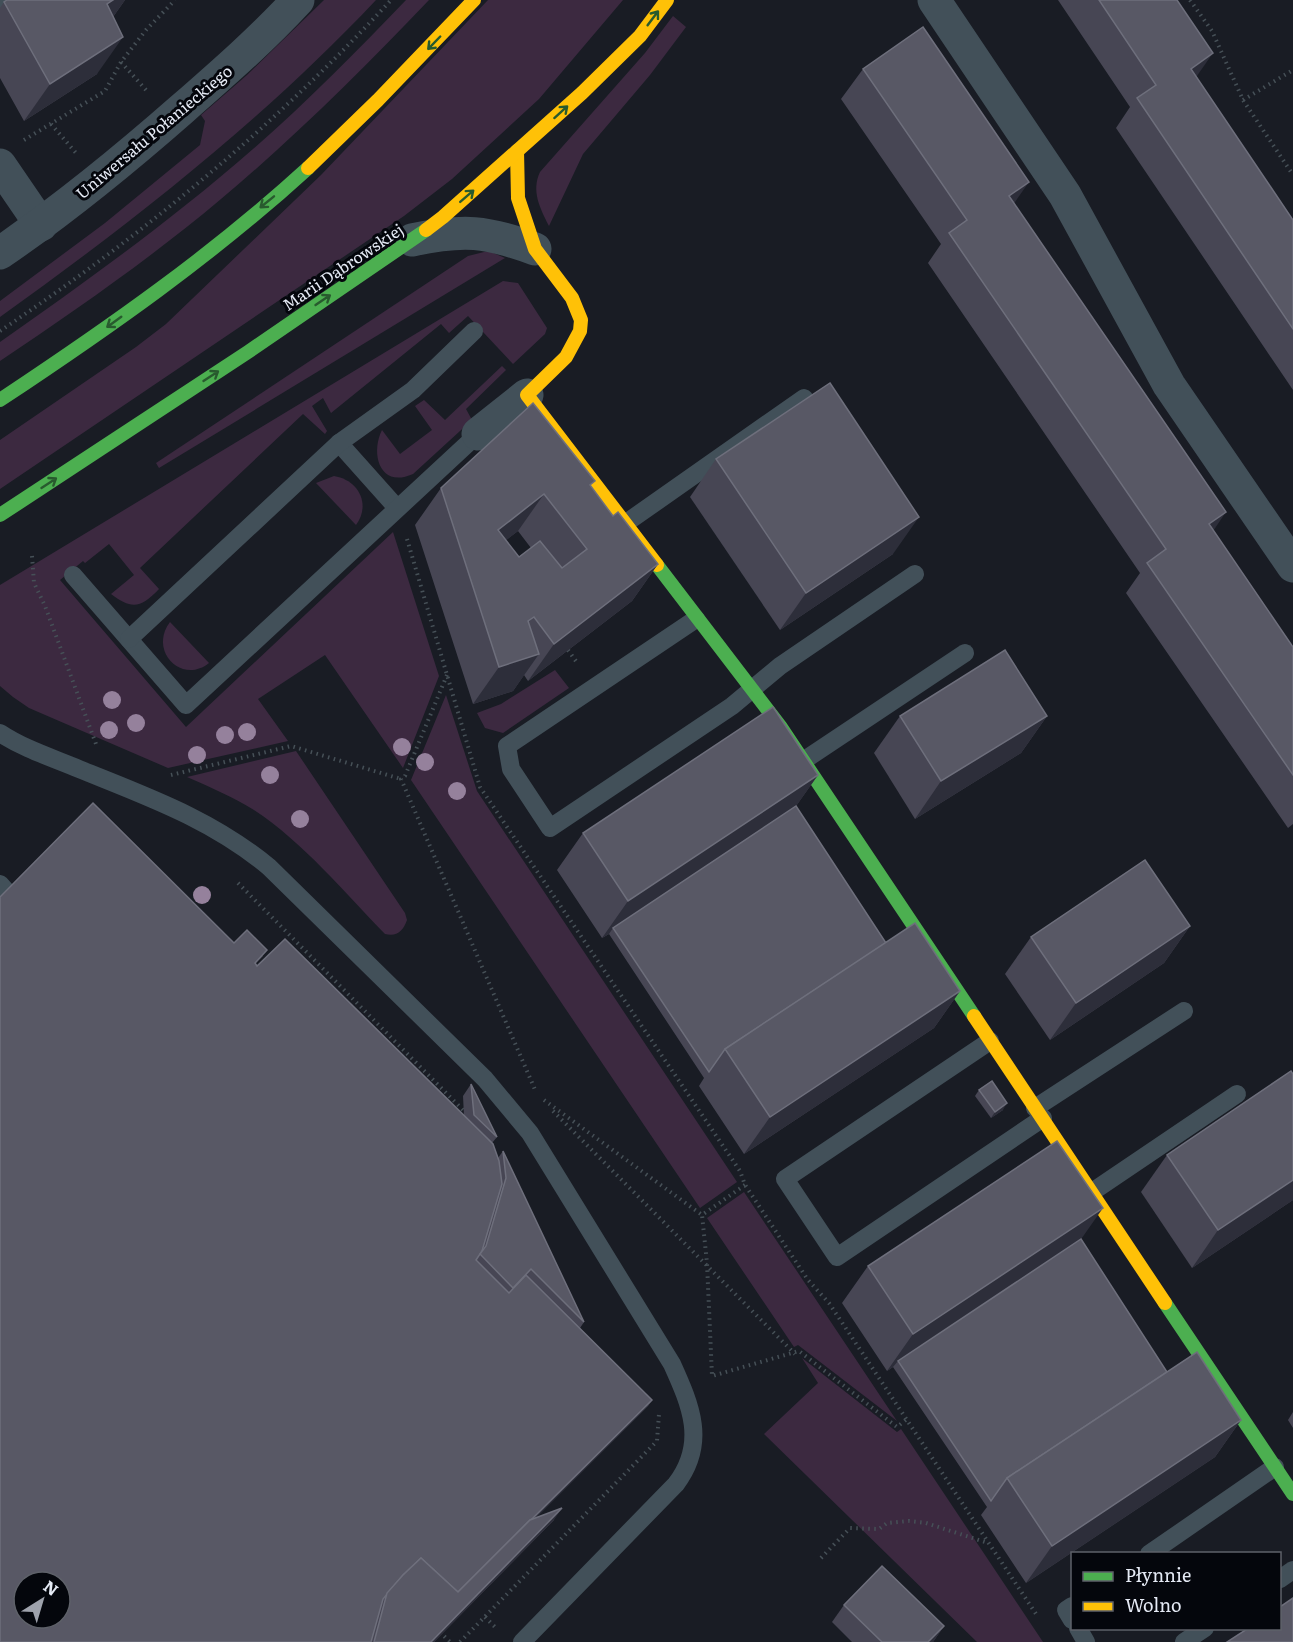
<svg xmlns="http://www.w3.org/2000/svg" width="1293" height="1642" font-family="Literata,serif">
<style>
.green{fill:#3c2940}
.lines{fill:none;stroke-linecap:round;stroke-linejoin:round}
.path{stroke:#465057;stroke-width:4;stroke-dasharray:1.5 4.5;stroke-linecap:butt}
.lane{stroke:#425059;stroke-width:18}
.street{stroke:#425059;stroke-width:33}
.fast{stroke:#4caf50;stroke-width:14}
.slow{stroke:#ffc107;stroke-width:14}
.tree{fill:#95819c}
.wall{fill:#474654;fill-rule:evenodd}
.shaded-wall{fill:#2d2e3a}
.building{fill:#585865;stroke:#6e6f7c;stroke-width:1.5;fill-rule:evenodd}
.oneway{stroke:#285a2e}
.labels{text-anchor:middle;stroke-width:6;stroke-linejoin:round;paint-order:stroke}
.street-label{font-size:16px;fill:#e5eaf5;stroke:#04060c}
</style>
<rect width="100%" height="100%" fill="#191c24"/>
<g class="green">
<path d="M324,0H376C263,120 134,221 0,317V301L105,223L200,145L205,121L201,115L247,75Z"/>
<path d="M406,0H429C362,70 295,137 221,199C151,258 76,310 0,361V342C87,281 173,219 253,149C307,102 357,51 406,0Z"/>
<path d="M488,0H623L539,99L452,179L404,216L0,489V440L136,347L166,324L321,175Z"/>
<path d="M673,16L686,27L650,75L583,154L549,226C540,208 531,191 540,172L645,53Z"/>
<path d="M484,252H491L505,258L159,468L156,463L468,256Z"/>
<path d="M503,281L518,283L547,328L545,334L513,364L468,316L449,333L441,324L331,413L323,398L312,406L327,431L325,434L303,414L140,568L159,589C141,608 132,610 111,594L134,575L109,544L85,563L83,561L60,580L186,727L393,532L439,676L403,768L325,655L258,699L288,741L168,768L29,708L13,697L0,686V585Z"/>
<path d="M502,366L506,370L466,409L472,420L413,474C380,489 370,454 382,430L400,454L432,430L415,406L424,400L445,420Z"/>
<path d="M334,476C359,480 371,505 356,525L316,483Z"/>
<path d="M170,622L209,663C182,685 148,651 170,622Z"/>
<path d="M555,670L569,688L503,733L485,728L477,713L501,704Z"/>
<path d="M446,695L477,791L737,1182L700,1208L411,780Z"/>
<path d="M296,751L405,913L407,920C403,931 397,937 385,934C344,892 304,843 254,810C233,797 210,787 187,777Z"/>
<path d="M744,1192L897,1421L798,1345L794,1347L707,1218Z"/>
<path d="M802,1358L897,1432L901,1429L1043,1642H977L764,1434L818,1383Z"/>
</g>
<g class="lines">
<g class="path">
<path d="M1190,0L1212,31L1243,100L1293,175"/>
<path d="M121,62L146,90"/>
<path d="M1243,100L1293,70"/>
<path d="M51,124L76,153"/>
<path d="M24,140L105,91L121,62L146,30L175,0"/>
<path d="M0,331C142,236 276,125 391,0"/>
<path d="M407,539L480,787L740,1171L745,1185L808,1280L829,1303L1036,1614"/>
<path d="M32,556L34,583L45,606L96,744"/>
<path d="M568,650L578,664"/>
<path d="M447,675L405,776L401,779L536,1092"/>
<path d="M171,775L291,746L401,779"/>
<path d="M238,883L467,1114"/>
<path d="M544,1100L702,1215"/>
<path d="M553,1111L795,1354"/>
<path d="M745,1185L702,1215L707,1263L712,1376L799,1351L897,1427L907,1419"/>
<path d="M821,1558L850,1528L879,1529L887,1523L909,1521L926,1523L988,1543"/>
<path d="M485,1617L497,1629"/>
<path d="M440,1632L450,1642"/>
<path d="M460,1642L657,1441L659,1414"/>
</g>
<g class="lane">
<path d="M0,5L8,0"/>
<path d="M339,443L397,508"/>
<path d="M626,523L804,398"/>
<path d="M73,575L186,705L478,434"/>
<path d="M696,619L507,746L511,769L550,828L732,706L780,666L915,574"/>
<path d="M129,639L339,443L413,390L474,331"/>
<path d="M0,733C24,749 53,758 79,769C148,797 211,819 269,867L485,1079L530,1133L672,1364C691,1406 707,1443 676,1484L522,1642"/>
<path d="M803,761L965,653"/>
<path d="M0,884L7,892"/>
<path d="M990,1041L785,1179L837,1257L1043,1118"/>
<path d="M1035,1108L1184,1011"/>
<path d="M1092,1192L1237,1094"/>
<path d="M1149,1554L1275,1467"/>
<path d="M1280,1579L1293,1570"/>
<path d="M1072,1606L1066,1610L1072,1620"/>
<path d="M1078,1628L1086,1642"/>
<path d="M1184,1642L1205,1628"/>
</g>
<g class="street">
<path d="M934,0L1065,195L1169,385L1293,566"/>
<path d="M0,165L41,225"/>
<path d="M412,240C464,229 486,231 535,249"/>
<path d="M0,253C64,209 124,160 182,109C222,74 262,39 298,0"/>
<path d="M478,434L527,395"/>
</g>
<g class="fast">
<path d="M0,400C107,329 213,255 308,168"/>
<path d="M0,515L248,352L426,230"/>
<path d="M657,565L780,726L974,1016"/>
<path d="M1165,1303L1293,1494"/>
</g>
<g class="slow">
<path d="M517,151L518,198L535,249L572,298L581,320L580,331L566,357L527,395L657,565"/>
<path d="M308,168L378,100L474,0"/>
<path d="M426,230L443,217L582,93L640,36L667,0"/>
<path d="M974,1016L1165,1303"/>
</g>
</g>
<g class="tree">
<circle cx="112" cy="700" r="9"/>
<circle cx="136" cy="723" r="9"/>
<circle cx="109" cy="730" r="9"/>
<circle cx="247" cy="732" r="9"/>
<circle cx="225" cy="735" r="9"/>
<circle cx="402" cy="747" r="9"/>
<circle cx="197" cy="755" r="9"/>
<circle cx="425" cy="762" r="9"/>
<circle cx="270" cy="775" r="9"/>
<circle cx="457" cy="791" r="9"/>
<circle cx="300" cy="819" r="9"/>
<circle cx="202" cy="895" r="9"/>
</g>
<g class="wall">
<path d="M7,0H125L113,17L97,74L24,121L0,78V8L4,2Z"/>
<path d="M1058,0H1177L1196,77L1293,220V390L1116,128L1130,107Z"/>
<path d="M863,69L1014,203L1213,531L1293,647V824L1288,828L1126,593L1140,573L928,263L941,244L841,99Z"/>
<path d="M716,459L893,554L780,630L690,497Z"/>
<path d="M591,487L613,516L658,564L632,601L528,681L524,675L513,691L473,704L415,525L441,488ZM518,531L531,548L519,557L506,540Z"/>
<path d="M900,716H1047L1021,753L915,819L874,753Z"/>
<path d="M818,775L796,806L886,943L960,991L934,1028L744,1154L699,1086L704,1078L609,934L602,938L557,870L583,833Z"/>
<path d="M1190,926L1164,963L1050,1040L1005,974L1031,937Z"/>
<path d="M234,943L263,956L255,964L464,1116L463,1096L471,1084L497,1137L492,1143L498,1158L503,1151L584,1322L580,1328L652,1400L648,1406L535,1518L554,1520L434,1642H0Z"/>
<path d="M1293,1074V1200L1192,1268L1141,1192L1167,1155Z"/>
<path d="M979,1090L1003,1110L991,1118L975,1096Z"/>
<path d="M1081,1239L1167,1372L1241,1420L1215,1457L1026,1583L981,1515L987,1507L893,1367L887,1371L842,1303L868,1266Z"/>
<path d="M1293,1412V1428L1288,1420Z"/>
<path d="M844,1605L944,1626L933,1642H852L832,1622Z"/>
</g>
<g class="shaded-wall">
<path d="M113,0H125L108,24L107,4Z"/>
<path d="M123,37L97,74L24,121L50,84Z"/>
<path d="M1213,53L1192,83L1191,69Z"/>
<path d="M1029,182L1008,212L1009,196Z"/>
<path d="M544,494L518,531L472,567L498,530Z"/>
<path d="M1226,512L1205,543L1209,524Z"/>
<path d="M919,517L893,554L780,630L806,593Z"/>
<path d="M658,564L632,601L528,681L554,644Z"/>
<path d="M539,654L513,691L473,704L499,667Z"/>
<path d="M1047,716L1021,753L915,819L941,781Z"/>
<path d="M818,775L792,812L613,928L609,934L602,938L628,901Z"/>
<path d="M1190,926L1164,963L1050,1040L1076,1003Z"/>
<path d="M960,991L934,1028L744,1154L770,1117Z"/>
<path d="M1007,1103L1003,1110L991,1118L995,1112Z"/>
<path d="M1293,1180V1200L1192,1268L1218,1230Z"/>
<path d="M1103,1208L1077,1245L898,1361L893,1367L887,1371L913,1334Z"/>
<path d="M652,1400L648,1406L450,1604L454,1598Z"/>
<path d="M1241,1420L1215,1457L1026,1583L1052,1546Z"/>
<path d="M562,1508L554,1520L434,1642H431Z"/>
<path d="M944,1626L933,1642H928Z"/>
</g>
<g class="building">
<path d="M7,0H113L107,4L123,37L50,84L4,2Z"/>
<path d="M1099,0H1177L1213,53L1191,69L1293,220V329L1137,98L1156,85Z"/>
<path d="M923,27L1029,182L1009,196L1226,512L1209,524L1293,647V775L1147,563L1166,549L949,233L967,220L863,69Z"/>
<path d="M830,383L919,517L806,593L716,459Z"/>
<path d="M533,403L595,481L590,485L613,516L618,512L658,564L554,644L534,617L528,621L539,654L499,667L441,488ZM544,494L587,549L562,568L540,541L519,557L498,530Z"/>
<path d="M1005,650L1047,716L941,781L900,716Z"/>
<path d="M773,707L818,775L628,901L583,833Z"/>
<path d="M93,803L234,943L247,930L267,950L255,963L257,966L285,939L493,1144L499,1161L502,1184L482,1251L476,1260L509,1293L526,1275L652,1400L532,1519L530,1520L458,1592L421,1558L403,1575L383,1599L371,1642H0V897ZM24,1582H60V1618H24Z"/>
<path d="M796,806L886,943L725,1049L709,1072L613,928Z"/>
<path d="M1145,860L1190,926L1076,1003L1031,937Z"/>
<path d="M915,923L960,991L770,1117L725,1049Z"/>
<path d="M1291,1071L1293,1074V1180L1218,1230L1167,1155Z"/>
<path d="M992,1081L1007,1103L995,1112L979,1090Z"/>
<path d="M471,1084L497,1137L474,1115Z"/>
<path d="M1057,1141L1103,1208L913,1334L868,1266Z"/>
<path d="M503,1151L584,1322L531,1269L513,1288L480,1254L486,1246L506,1178Z"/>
<path d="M1081,1239L1167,1372L1007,1478L991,1501L898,1361Z"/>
<path d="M1197,1352L1241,1420L1052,1546L1007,1478Z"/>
<path d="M562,1508L431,1642H374L387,1593L403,1575L421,1558L458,1592L530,1520Z"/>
<path d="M882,1566L944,1626L928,1642H882L844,1605Z"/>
<path d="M1293,1598V1642H1227L1247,1629H1280V1607Z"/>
</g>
<defs><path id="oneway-shaft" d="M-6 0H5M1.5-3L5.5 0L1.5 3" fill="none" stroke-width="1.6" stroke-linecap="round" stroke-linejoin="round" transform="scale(1.5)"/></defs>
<g class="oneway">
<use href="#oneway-shaft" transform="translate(653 18) rotate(-53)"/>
<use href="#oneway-shaft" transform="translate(434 43) rotate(134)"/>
<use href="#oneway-shaft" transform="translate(561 112) rotate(-42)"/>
<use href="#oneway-shaft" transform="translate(467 196) rotate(-41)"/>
<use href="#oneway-shaft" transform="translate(267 202) rotate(141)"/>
<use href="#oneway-shaft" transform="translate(323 300) rotate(-34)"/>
<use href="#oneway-shaft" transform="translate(114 322) rotate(144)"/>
<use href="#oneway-shaft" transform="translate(211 376) rotate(-33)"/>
<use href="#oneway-shaft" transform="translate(49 483) rotate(-33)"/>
</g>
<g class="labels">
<g class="street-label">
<text transform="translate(154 132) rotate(-40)" y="6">Uniwersału Połanieckiego</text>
<text transform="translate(343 267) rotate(-34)" y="6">Marii Dąbrowskiej</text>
</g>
</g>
<rect x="1071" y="1552" width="210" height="78" fill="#04060c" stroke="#5e6169" stroke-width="1.5"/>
<rect x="1083" y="1572" width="30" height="9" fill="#4caf50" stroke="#5e6169" stroke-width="1.5"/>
<text x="1125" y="1582" font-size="18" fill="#e5eaf5">Płynnie</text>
<rect x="1083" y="1602" width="30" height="9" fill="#ffc107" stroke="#5e6169" stroke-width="1.5"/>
<text x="1125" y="1612" font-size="18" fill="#e5eaf5">Wolno</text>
<g transform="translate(42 1600) rotate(37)"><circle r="28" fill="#04060c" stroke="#5e6169" stroke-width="1.5"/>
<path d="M0-4.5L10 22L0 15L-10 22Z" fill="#9ea2ac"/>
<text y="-9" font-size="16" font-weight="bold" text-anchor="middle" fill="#e5eaf5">N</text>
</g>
</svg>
